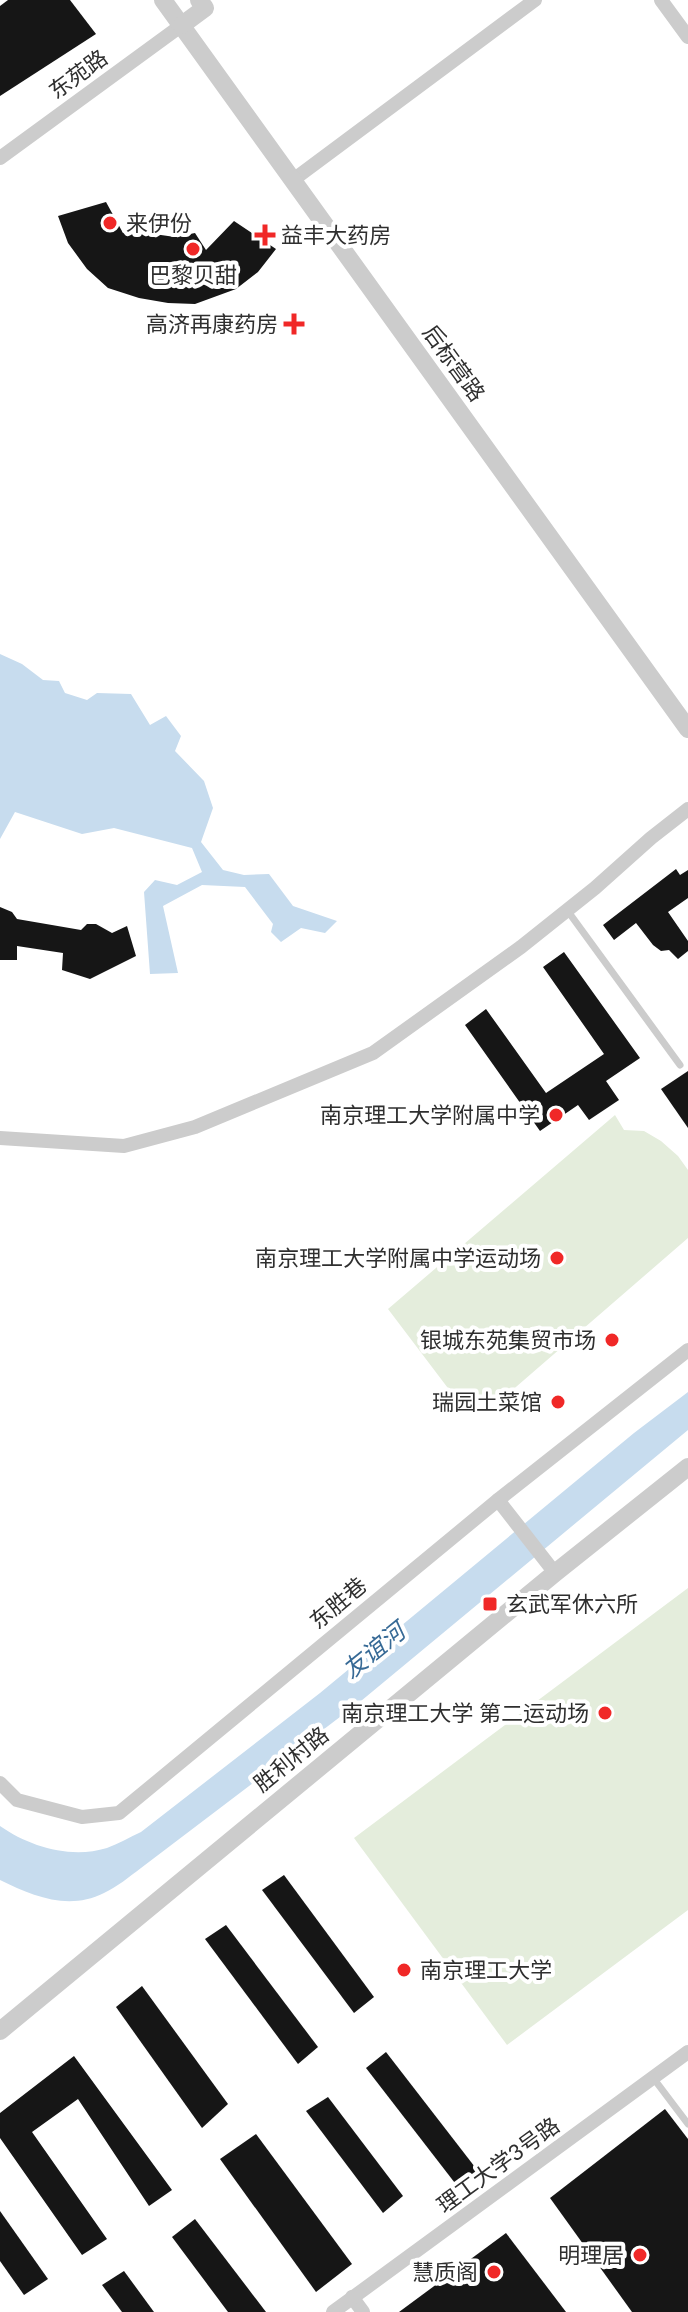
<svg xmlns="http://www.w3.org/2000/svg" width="688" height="2312" font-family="Lato,'Noto Sans SC',sans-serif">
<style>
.green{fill:#e4eddc}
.water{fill:#c7dcee}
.building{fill:#161616}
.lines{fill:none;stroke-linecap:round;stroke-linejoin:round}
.service{stroke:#ccc;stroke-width:7}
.minor{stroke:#ccc;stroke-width:14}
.tertiary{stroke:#ccc;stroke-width:18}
.poi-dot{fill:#f02827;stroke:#fff;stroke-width:3}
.labels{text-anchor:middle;stroke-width:8;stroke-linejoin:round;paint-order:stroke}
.street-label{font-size:22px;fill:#2f2f2f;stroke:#fff}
.poi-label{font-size:22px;fill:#2f2f2f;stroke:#fff;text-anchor:end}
.water-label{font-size:24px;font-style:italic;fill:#376a96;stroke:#fff}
</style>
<rect width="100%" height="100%" fill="#fff"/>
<g class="green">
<path d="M615,1115L624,1130L644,1131L661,1141L678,1156L688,1170V1238L509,1393L493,1401L463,1408L388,1309Z"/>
<path d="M688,1588V1910L507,2045L354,1838Z"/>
</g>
<g class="water">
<path d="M0,654L22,664L43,680L59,681L65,693L87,700L97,693L131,694L150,725L166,716L181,736L175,751L204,781L213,808L201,842L223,870L244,875L269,874L293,906L337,921L325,933L301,928L281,942L271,932L273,924L245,887L202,885L163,906L178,973L150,974L144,892L155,880L177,885L202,872L192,848L114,828L82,834L15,812L0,839Z"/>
<path d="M688,1392V1430L361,1701L141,1868C129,1877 117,1887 104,1893C68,1911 33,1896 0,1880V1826C30,1847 71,1859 107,1848C118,1844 130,1837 141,1832L320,1693L634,1433Z"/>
</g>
<g class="building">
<path d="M8,0H70L96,34L0,96V6Z"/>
<path d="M106,202L123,233L137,220L154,234L175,237L195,233L206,250L234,221L276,249L258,272L236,289L195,304L168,303L139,298L108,288L87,269L68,243L58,216Z"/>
<path d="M676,869L680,875L688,870V898L668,912L688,941V951L678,959L669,950L661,951L653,945L636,923L614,940L603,925Z"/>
<path d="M0,907L12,912L17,919L81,930L87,924H96L112,933L127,926L136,956L90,979L62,970L63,953L17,946V960H0Z"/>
<path d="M564,952L640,1058L606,1081L619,1100L589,1120L578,1105L540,1131L465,1025L486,1009L546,1093L604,1054L543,967Z"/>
<path d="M688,1071V1128L661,1089Z"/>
<path d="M284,1875L374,1997L354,2013L262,1890Z"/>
<path d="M226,1925L318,2047L298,2064L205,1939Z"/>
<path d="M142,1986L228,2104L202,2128L116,2007Z"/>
<path d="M386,2052L478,2171L458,2187L366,2068Z"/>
<path d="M74,2056L172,2190L149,2206L78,2099L32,2132L107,2239L82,2255L0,2138V2113Z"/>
<path d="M328,2097L403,2196L383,2213L306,2111Z"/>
<path d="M665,2109L688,2139V2312H632L550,2198Z"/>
<path d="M256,2134L352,2264L316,2292L220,2159Z"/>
<path d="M0,2211L48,2279L24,2295L0,2261Z"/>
<path d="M195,2219L266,2312H228L172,2237Z"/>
<path d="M506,2233L566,2312H399Z"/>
<path d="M124,2271L154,2312H122L102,2285Z"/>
</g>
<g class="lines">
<g class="service">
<path d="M567,910L680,1065"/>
<path d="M654,2079L688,2124"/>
</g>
<g class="minor">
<path d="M661,0L688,37"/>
<path d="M0,158L182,25"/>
<path d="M293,180L535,0"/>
<path d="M0,1138L124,1146L195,1127L373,1053L521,947L595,888L651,838L688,809"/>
<path d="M498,1500L555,1573"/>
<path d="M0,1783L17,1800L82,1817L119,1813L498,1500L688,1350"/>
<path d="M352,2297L363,2312"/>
<path d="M333,2312L688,2052"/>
</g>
<g class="tertiary">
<path d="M163,0L688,729"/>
<path d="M182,25L205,8L199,0"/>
<path d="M0,2031L555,1573L688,1467"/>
</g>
</g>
<g class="poi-dot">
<circle cx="110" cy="223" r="8"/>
<path d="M261 223h8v8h8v8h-8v8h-8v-8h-8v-8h8z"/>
<circle cx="193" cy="249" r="8"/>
<path d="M290 312h8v8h8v8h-8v8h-8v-8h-8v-8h8z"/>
<circle cx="556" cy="1115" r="8"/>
<circle cx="557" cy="1258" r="8"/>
<circle cx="612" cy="1340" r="8"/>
<circle cx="558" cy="1402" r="8"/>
<rect x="482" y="1596" width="16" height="16" rx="4"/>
<circle cx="605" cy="1713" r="8"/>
<circle cx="404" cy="1970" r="8"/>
<circle cx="640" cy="2255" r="8"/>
<circle cx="494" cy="2272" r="8"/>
</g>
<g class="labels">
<g class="street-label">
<text transform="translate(78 74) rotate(-36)" y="8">东苑路</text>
<text transform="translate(454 363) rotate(54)" y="8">后标营路</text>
<text transform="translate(338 1603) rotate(-40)" y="8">东胜巷</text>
<text transform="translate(291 1759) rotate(-39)" y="8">胜利村路</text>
<text transform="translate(498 2165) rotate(-36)" y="8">理工大学3号路</text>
</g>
<g class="poi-label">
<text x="126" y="231" text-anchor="start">来伊份</text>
<text x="281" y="243" text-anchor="start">益丰大药房</text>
<text x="193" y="283" text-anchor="middle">巴黎贝甜</text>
<text x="278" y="332">高济再康药房</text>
<text x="540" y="1123">南京理工大学附属中学</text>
<text x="541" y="1266">南京理工大学附属中学运动场</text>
<text x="596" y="1348">银城东苑集贸市场</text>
<text x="542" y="1410">瑞园土菜馆</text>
<text x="506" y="1612" text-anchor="start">玄武军休六所</text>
<text x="589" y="1721">南京理工大学 第二运动场</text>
<text x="420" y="1978" text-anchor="start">南京理工大学</text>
<text x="624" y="2263">明理居</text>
<text x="478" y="2280">慧质阁</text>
</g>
<g class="water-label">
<text transform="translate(374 1651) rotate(-39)" y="8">友谊河</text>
</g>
</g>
</svg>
